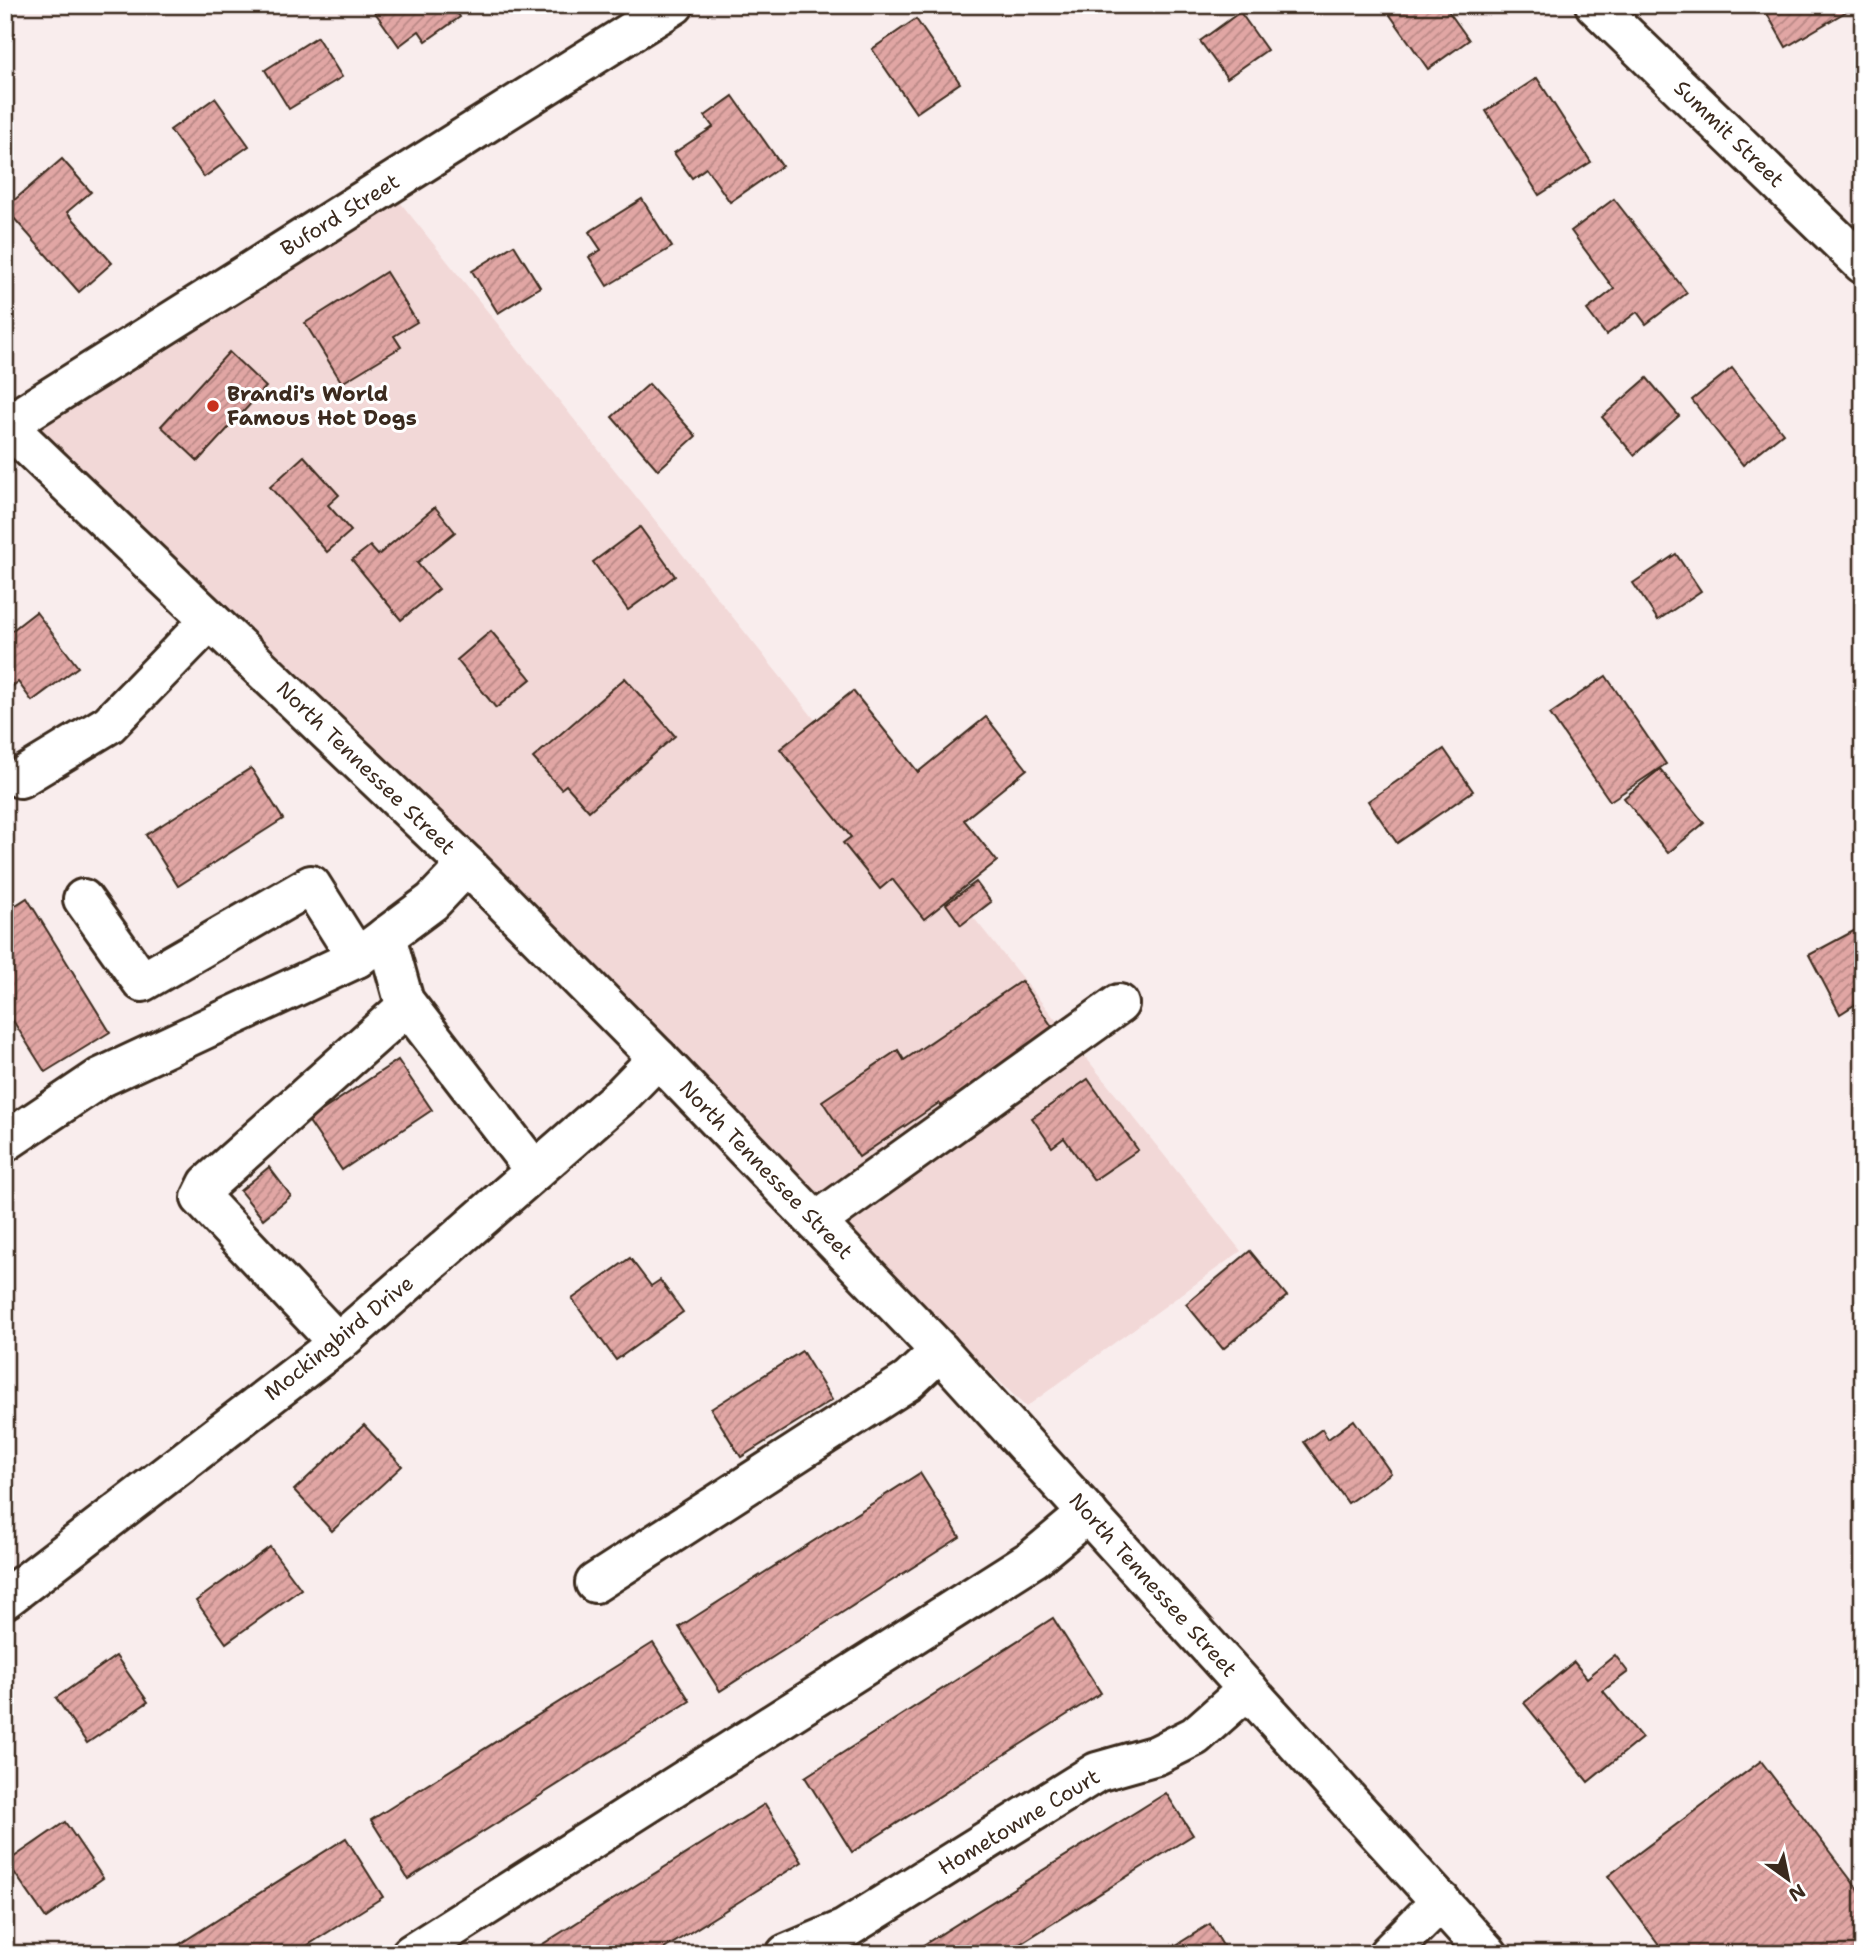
<svg xmlns="http://www.w3.org/2000/svg" width="1868" height="1959" font-family="'Shantell Sans',sans-serif">
<style>
.built{fill:#f2d8d7}
.building{fill:url(#building-hatch);stroke:#3b2a1e;stroke-width:2}
.lines{fill:none;stroke-linecap:round;stroke-linejoin:round}
.minor-casing{stroke:#3b2a1e;stroke-width:44}
.major-casing{stroke:#3b2a1e;stroke-width:44}
.minor{stroke:#fff;stroke-width:38}
.major{stroke:#fff;stroke-width:38}
.poi-dot{fill:#c8321e;stroke:#fff;stroke-width:2.5}
.labels{text-anchor:middle;stroke-width:6;stroke-linejoin:round;paint-order:stroke}
.street-label{font-size:21px;fill:#3b2a1e;stroke:#fff}
.poi-label{font-size:21px;font-weight:bold;fill:#3b2a1e;stroke:#fff;text-anchor:start}
</style>
<defs>
<pattern id="building-hatch" width="6" height="6" patternUnits="userSpaceOnUse" patternTransform="scale(1.75)"><rect width="6" height="6" fill="#e1a6a4"/><path d="M-1 1l2-2M0 6l6-6M5 7l2-2" fill="none" stroke="#b88785"/></pattern>
</defs>
<rect width="100%" height="100%" fill="#f9eded"/>
<filter id="ink" filterUnits="userSpaceOnUse"><feTurbulence type="fractalNoise" baseFrequency=".0143" numOctaves="2"/><feDisplacementMap in="SourceGraphic" scale="14" xChannelSelector="R" yChannelSelector="G"/><feConvolveMatrix kernelMatrix="1 2 1 2 8 2 1 2 1" color-interpolation-filters="sRGB"/></filter>
<g filter="url(#ink)">
<path class="built" d="M387,186L1241,1251L1026,1407L7,425Z"/>
<g class="building">
<path d="M381,5H452L460,17L426,41L419,31L399,46L374,11Z"/>
<path d="M1383,5H1444L1469,40L1428,69Z"/>
<path d="M1762,5H1857L1786,47Z"/>
<path d="M1240,12L1267,50L1227,78L1200,41Z"/>
<path d="M916,19L960,83L916,113L872,49Z"/>
<path d="M317,37L342,77L289,109L265,70Z"/>
<path d="M1537,78L1591,162L1539,195L1486,111Z"/>
<path d="M733,96L782,166L730,202L706,168L692,178L674,153L713,127L705,116Z"/>
<path d="M215,98L249,146L204,177L170,130Z"/>
<path d="M62,159L91,192L67,212L112,263L79,292L5,208Z"/>
<path d="M642,199L672,247L607,286L589,257L601,250L589,232Z"/>
<path d="M1614,199L1687,293L1646,324L1637,312L1606,335L1587,310L1614,289L1571,231Z"/>
<path d="M514,245L540,287L498,313L472,271Z"/>
<path d="M386,272L417,322L394,336L401,347L342,383L305,323Z"/>
<path d="M229,352L266,387L198,461L161,426Z"/>
<path d="M1732,368L1783,433L1743,465L1692,400Z"/>
<path d="M1647,378L1679,416L1634,455L1602,417Z"/>
<path d="M649,384L696,436L658,470L612,417Z"/>
<path d="M304,456L339,495L328,505L351,531L327,552L270,487Z"/>
<path d="M435,507L455,532L417,563L439,589L401,620L352,560L370,546L378,555Z"/>
<path d="M640,527L675,576L628,610L593,562Z"/>
<path d="M1676,554L1701,591L1658,620L1633,583Z"/>
<path d="M36,612L78,667L32,701L18,682L5,692V636Z"/>
<path d="M491,631L531,679L496,708L457,660Z"/>
<path d="M1606,676L1666,764L1610,801L1550,714Z"/>
<path d="M625,678L675,736L589,811L566,785L561,789L533,758Z"/>
<path d="M853,691L918,772L986,717L1027,769L964,820L997,861L924,919L892,879L880,889L843,843L851,837L780,749Z"/>
<path d="M1444,749L1473,791L1397,843L1368,801Z"/>
<path d="M251,768L283,819L178,886L146,835Z"/>
<path d="M1660,769L1704,823L1668,853L1624,798Z"/>
<path d="M976,882L991,902L961,925L946,904Z"/>
<path d="M27,898L110,1032L45,1072L5,1008V912Z"/>
<path d="M1863,926V1016L1856,1004L1840,1014L1809,955Z"/>
<path d="M1021,981L1057,1034L944,1109L939,1103L859,1157L822,1101L898,1050L904,1060Z"/>
<path d="M398,1060L432,1110L342,1170L308,1120Z"/>
<path d="M1088,1079L1138,1150L1094,1180L1064,1138L1052,1147L1032,1118Z"/>
<path d="M269,1167L291,1196L263,1219L240,1191Z"/>
<path d="M1250,1251L1287,1296L1223,1349L1186,1304Z"/>
<path d="M630,1258L651,1286L660,1280L683,1312L616,1360L572,1299Z"/>
<path d="M802,1351L832,1400L741,1457L711,1409Z"/>
<path d="M1354,1420L1391,1473L1348,1503L1304,1442L1322,1429L1328,1439Z"/>
<path d="M364,1425L402,1466L332,1531L294,1490Z"/>
<path d="M920,1473L960,1537L720,1691L679,1627Z"/>
<path d="M270,1547L301,1589L226,1643L196,1601Z"/>
<path d="M1053,1618L1101,1693L852,1852L805,1777Z"/>
<path d="M653,1643L690,1701L408,1879L371,1820Z"/>
<path d="M1615,1655L1628,1672L1603,1691L1642,1738L1588,1782L1524,1703L1574,1662L1587,1678Z"/>
<path d="M116,1656L148,1702L87,1743L56,1698Z"/>
<path d="M1761,1761L1863,1896V1954H1666L1608,1876Z"/>
<path d="M1166,1793L1193,1835L1004,1954H909Z"/>
<path d="M765,1804L802,1862L656,1954H527Z"/>
<path d="M65,1822L103,1878L46,1918L7,1862Z"/>
<path d="M346,1838L383,1897L294,1954H164Z"/>
<path d="M1210,1924L1228,1954H1162Z"/>
</g>
<g class="lines">
<defs>
<g id="minor">
<path d="M1595,5L1863,264"/>
<path d="M5,426L674,5"/>
<path d="M20,778L109,724L210,620"/>
<path d="M83,899L142,982L311,885L357,958"/>
<path d="M386,936L404,1001L535,1171"/>
<path d="M5,1142L100,1078L357,958L432,902L467,865"/>
<path d="M816,1222L1119,1004"/>
<path d="M338,1343L201,1198L208,1184L407,1006"/>
<path d="M595,1583L908,1381L940,1351"/>
<path d="M5,1599L338,1343L623,1094L658,1058"/>
<path d="M411,1954L1034,1558L1088,1513"/>
<path d="M786,1954L845,1929L1097,1772L1157,1755L1195,1736L1248,1689"/>
<path d="M1388,1954L1441,1901"/>
</g>
<path id="major" d="M5,424L467,865L658,1058L940,1351L1488,1954"/>
</defs>
<use href="#minor" class="minor-casing"/>
<use href="#major" class="major-casing"/>
<use href="#minor" class="minor"/>
<use href="#major" class="major"/>
</g>
</g>
<circle class="poi-dot" cx="213" cy="406" r="7"/>
<g class="labels">
<g class="street-label">
<text transform="translate(1729 134) rotate(44)" y="7">Summit Street</text>
<text transform="translate(340 215) rotate(-32)" y="7">Buford Street</text>
<text transform="translate(366 768) rotate(44)" y="7">North Tennessee Street</text>
<text transform="translate(766 1170) rotate(46)" y="7">North Tennessee Street</text>
<text transform="translate(339 1338) rotate(-39)" y="7">Mockingbird Drive</text>
<text transform="translate(1153 1585) rotate(48)" y="7">North Tennessee Street</text>
<text transform="translate(1019 1822) rotate(-31)" y="7">Hometowne Court</text>
</g>
<g class="poi-label">
<text x="227" y="401">Brandi's World<tspan x="227" dy="24">Famous Hot Dogs</tspan></text>
</g>
</g>
<rect width="1868" height="1959" fill="none" stroke="#fff" stroke-width="28"/>
<rect x="14" y="14" width="1840" height="1931" fill="none" stroke="#3b2a1e" stroke-width="2.5" filter="url(#ink)"/>
<g transform="translate(1788 1879) rotate(147)" stroke="#ffffff" stroke-width="5" paint-order="stroke">
<path d="M0-5L12 26L0 18L-12 26Z" fill="#3b2a1e"/>
<text y="-10" font-size="19" font-weight="bold" text-anchor="middle" fill="#3b2a1e">N</text>
</g>
</svg>
